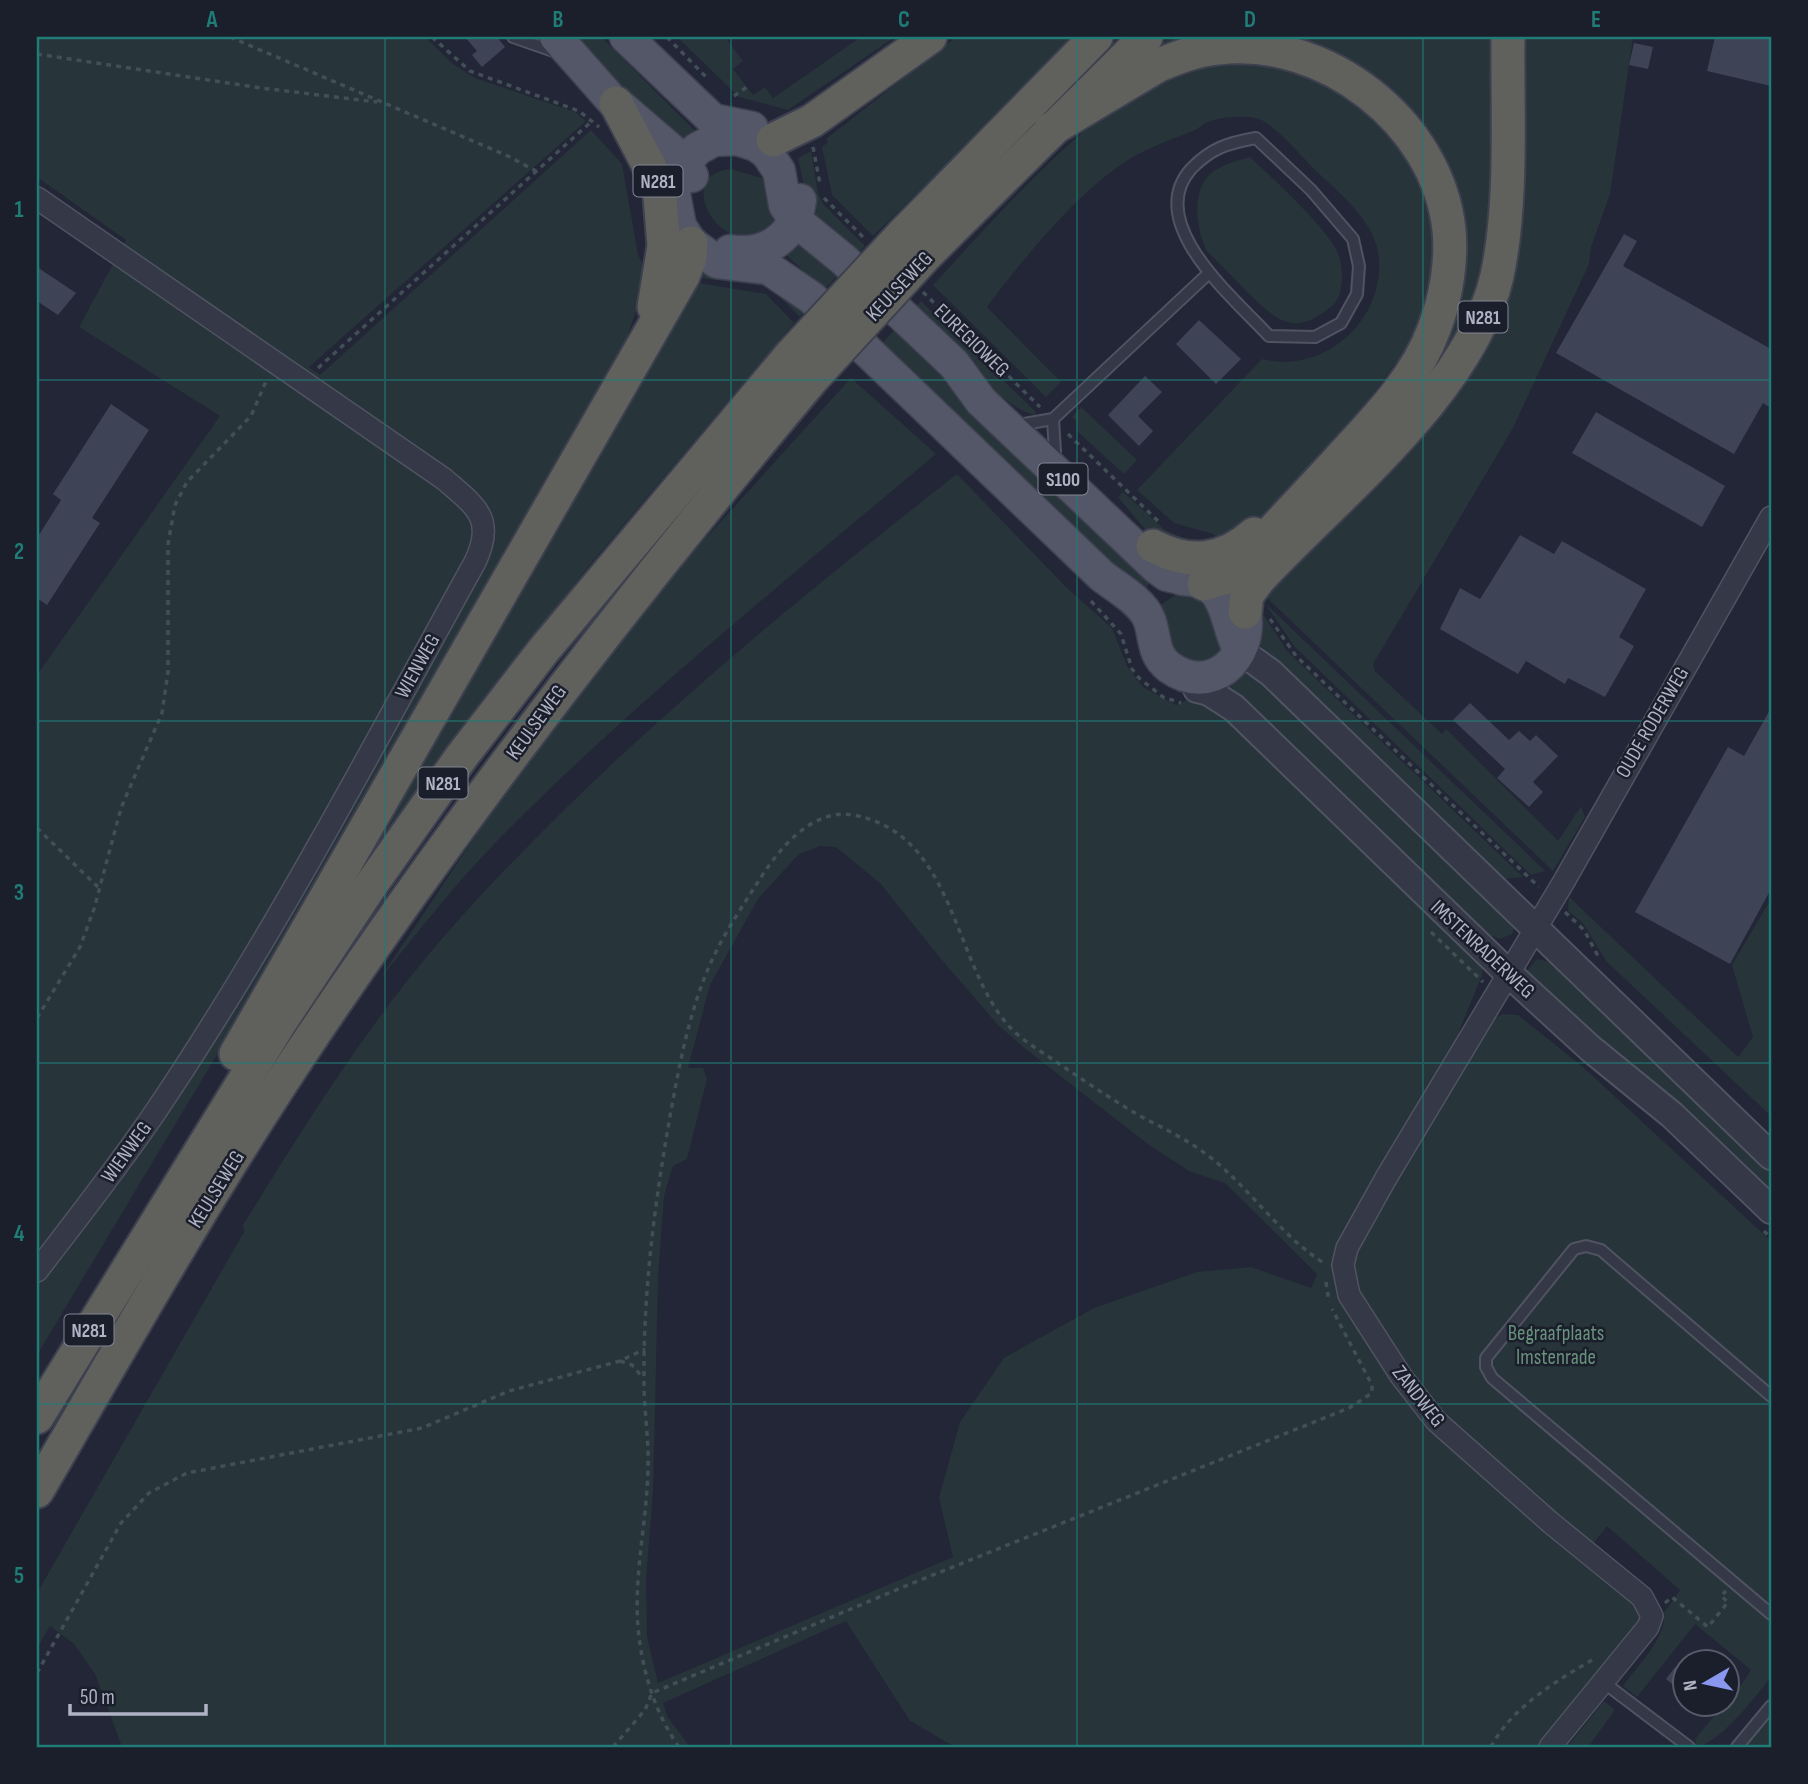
<svg xmlns="http://www.w3.org/2000/svg" width="1808" height="1784" font-family="'Sofia Sans Condensed',sans-serif">
<style>
.green{fill:#27343a;fill-rule:evenodd}
.building{fill:#3e4356}
.lines{fill:none;stroke-linecap:round;stroke-linejoin:round}
.service-casing{stroke:#505362;stroke-width:14}
.minor-casing{stroke:#505362;stroke-width:24}
.tertiary-casing{stroke:#505362;stroke-width:30}
.primary-casing{stroke:#3f4150;stroke-width:35}
.trunk-casing{stroke:#3d404f;stroke-width:37}
.path{stroke:#434f57;stroke-width:3.5;stroke-dasharray:5 5;stroke-linecap:butt}
.service{stroke:#353847;stroke-width:10}
.minor{stroke:#353847;stroke-width:21}
.tertiary{stroke:#353847;stroke-width:26}
.primary{stroke:#535767;stroke-width:32}
.trunk{stroke:#60605d;stroke-width:33}
.trunk-bridge-casing{stroke:#3d404f;stroke-width:37;stroke-linecap:butt}
.trunk-bridge{stroke:#60605d;stroke-width:33}
.grid{fill:none;stroke:#1f7c76;stroke-width:2;stroke-opacity:0.55}
.labels{text-anchor:middle;stroke-width:5;stroke-linejoin:round;paint-order:stroke}
.shield{fill:#1b1e2b;stroke:#838695;stroke-width:2}
.shield-label{font-size:19px;font-weight:bold;fill:#b0b3c3}
.street-label{font-size:21px;fill:#b0b3c3;stroke:#1b1e2b}
.park-label{font-size:21px;fill:#69927d;stroke:#1b1e2b}
.neatline{fill:none;stroke:#1f7c76;stroke-width:2.5}
.grid-label{font-size:23px;text-anchor:middle;font-weight:bold;fill:#1f7c76}
</style>
<rect width="100%" height="100%" fill="#222636"/>
<g class="green">
<path d="M37,37H425L453,64L475,78L575,112L586,121L309,367L320,375L591,130L622,164L638,254L648,277L616,369L266,973L37,1355V675L220,416L79,327L126,240L37,177Z"/>
<path d="M572,37H601L698,134L682,151Z"/>
<path d="M677,37H725L743,61L733,69L753,95L765,87L773,98L861,37H895L788,110L739,97Z"/>
<path d="M956,37H1076L873,236L832,195L822,147L828,142L826,139Z"/>
<path d="M1169,37H1492L1490,254L1453,354L1396,409L1454,208L1329,59L1155,60L1159,47Z"/>
<path d="M1517,37H1633L1610,194L1591,247L1589,264L1512,430L1373,664L1375,671L1442,734L1446,729L1558,841L1581,806L1585,817L1553,871L1265,596L1485,333Z"/>
<path d="M1233,63L1275,66L1314,76L1347,99L1380,125L1403,155L1417,176L1435,224L1432,295L1420,325L1403,353L1338,441L1255,526L1221,543L1213,534L1174,523L1137,490L1262,359C1325,375 1388,318 1378,252C1372,217 1334,189 1310,165C1300,154 1272,123 1259,119C1245,115 1220,116 1206,123C1201,125 1199,129 1193,131C1172,139 1150,147 1130,159C1082,187 1020,262 987,307L1061,382L1046,397L933,285C988,226 1092,105 1166,77C1187,69 1211,65 1233,63Z"/>
<path d="M811,151L818,193L823,204L865,246L857,255L813,213L808,204L798,158Z"/>
<path d="M1250,157C1270,176 1332,232 1339,256C1344,270 1344,296 1332,306C1294,338 1277,321 1247,292C1234,278 1220,264 1206,250C1197,229 1191,193 1209,175C1220,165 1236,161 1250,157Z"/>
<path d="M731,169L765,179L770,208L776,220C733,278 665,175 731,169Z"/>
<path d="M794,233L841,272L824,290L781,250Z"/>
<path d="M695,261L757,273L807,309L800,317L777,294L763,286L692,277Z"/>
<path d="M687,281L766,294L794,323L588,567L437,765L277,991Z"/>
<path d="M921,301L1036,412L1035,415C1006,412 936,333 913,310Z"/>
<path d="M898,326L1155,580L1140,592L880,346Z"/>
<path d="M851,378L936,454C788,579 635,701 499,839C456,883 418,932 379,980L495,807L675,572Z"/>
<path d="M1081,407L1137,460L1124,474L1076,430V420L1072,417Z"/>
<path d="M957,474L1067,588L1112,628L1127,666L1143,687L1176,705L1191,698L1210,703L1482,964V975L1450,1054L1335,1248L1336,1287L1397,1378L1638,1597L1644,1625L1552,1747H955L910,1721L846,1621L663,1703L667,1716L690,1747H122L95,1674L74,1644L50,1626L37,1649V1593L244,1232L243,1225C305,1125 368,1023 446,934C598,762 777,615 957,474ZM820,846L836,847L880,883L941,959L998,1025L1023,1047L1149,1145L1189,1171L1225,1183L1317,1274L1311,1288L1251,1267L1197,1272L1094,1308L1004,1358L960,1422L939,1498L953,1557L658,1683L647,1637L646,1579L653,1492L658,1279L664,1196L673,1166L687,1159L707,1079L703,1068H688L710,985L758,899L799,854Z"/>
<path d="M1123,492L1165,530L1191,541L1150,535L1118,497Z"/>
<path d="M1175,595C1211,594 1213,622 1223,650C1210,662 1185,668 1172,650C1165,639 1162,620 1157,607Z"/>
<path d="M1265,603L1539,865L1545,871L1531,875L1294,646Z"/>
<path d="M1258,606L1287,651L1523,877L1503,879L1267,654L1256,638Z"/>
<path d="M1243,664L1516,924L1512,934L1500,939L1489,935L1331,785L1215,681Z"/>
<path d="M1569,897L1738,1057L1753,1037L1732,965L1771,899V1116L1606,961L1583,923L1568,911Z"/>
<path d="M1537,959L1554,963L1771,1171V1202L1526,972Z"/>
<path d="M1503,1014L1518,1015L1583,1067L1771,1241V1677C1756,1696 1721,1742 1697,1747L1695,1739L1724,1704H1728L1751,1670L1695,1624L1637,1697L1623,1686C1637,1666 1667,1638 1664,1613L1680,1590L1607,1526L1590,1548L1448,1427L1350,1283L1359,1239L1483,1024Z"/>
<path d="M1604,1701L1615,1710L1588,1747H1567Z"/>
<path d="M1771,1703V1747H1733Z"/>
</g>
<g class="building">
<path d="M465,37H497L505,47L482,67L472,55L477,51Z"/>
<path d="M1715,37H1771V86L1707,71Z"/>
<path d="M1634,43L1653,47L1648,69L1629,65Z"/>
<path d="M1624,234L1637,241L1623,266L1771,349V408L1763,403L1734,454L1556,353Z"/>
<path d="M37,267L76,293L58,315L37,301Z"/>
<path d="M1199,320L1241,359L1216,384L1176,344Z"/>
<path d="M1145,376L1162,392L1138,416L1153,431L1139,446L1108,415Z"/>
<path d="M111,404L149,430L92,518L100,523L47,605L37,598V538L61,500L53,494Z"/>
<path d="M1596,412L1725,486L1702,527L1572,453Z"/>
<path d="M1520,535L1554,554L1562,541L1646,589L1619,637L1634,646L1605,697L1568,678L1565,684L1526,661L1518,674L1440,629L1460,588L1480,599Z"/>
<path d="M1470,703L1509,740L1519,731L1530,741L1536,735L1558,756L1533,782L1543,792L1529,807L1497,778L1505,769L1453,720Z"/>
<path d="M1771,708V889L1730,964L1635,912L1728,747L1744,756Z"/>
<path d="M1675,1667L1685,1675V1695L1666,1679Z"/>
</g>
<g class="lines">
<defs>
<g id="service">
<path d="M513,37L556,52"/>
<path d="M1256,138L1311,190L1353,239L1359,266L1357,294L1341,323L1315,337L1269,336C1234,298 1143,223 1191,169C1211,148 1228,143 1256,138Z"/>
<path d="M1053,419L1055,452"/>
<path d="M1024,424L1053,419L1209,273"/>
<path d="M1771,1396L1601,1250L1586,1246L1574,1249L1486,1358V1367L1492,1378L1771,1614"/>
<path d="M1603,1682L1689,1747"/>
<path d="M1737,1747L1771,1706"/>
</g>
<g id="minor">
<path d="M37,198L444,479C475,506 496,518 475,562C372,748 273,938 154,1114C117,1168 77,1219 37,1271"/>
<path d="M1550,1747L1648,1627L1652,1616L1642,1597L1551,1523L1436,1421L1401,1376L1349,1295L1343,1265L1347,1248L1386,1178L1563,883L1771,517"/>
</g>
<g id="tertiary">
<path d="M1242,652L1271,673L1771,1156"/>
<path d="M1197,689L1209,692L1234,708L1508,973L1591,1049L1672,1115L1771,1210"/>
</g>
<g id="primary">
<path d="M556,37L632,123"/>
<path d="M626,37L713,120L752,128"/>
<path d="M620,106L684,161L692,176"/>
<path d="M730,251C766,257 795,237 800,200"/>
<path d="M1182,579C1228,581 1223,614 1237,645"/>
<path d="M1184,579L1167,575L1156,567L981,401L954,364L844,260L795,220L785,205L779,171L767,153L756,145L737,139L714,140L697,149L678,172L674,194L680,226L691,243L717,262L768,268L812,298L1102,576C1116,587 1142,601 1149,619C1156,637 1152,654 1169,667C1210,697 1253,659 1245,612"/>
</g>
<g id="trunk">
<path d="M616,103L659,185L664,246L654,307"/>
<path d="M1050,130L1157,66C1176,58 1196,50 1218,48C1324,35 1438,122 1449,230C1452,262 1446,298 1434,329C1415,382 1371,424 1334,465C1303,498 1272,532 1240,566L1224,578L1204,584"/>
<path d="M773,140L812,121L930,37"/>
<path d="M903,234L1096,37"/>
<path d="M926,255L1146,37"/>
<path d="M1153,546C1189,565 1223,562 1254,534"/>
<path d="M1245,612L1247,595L1259,579C1337,495 1471,391 1497,276C1513,201 1507,113 1508,37"/>
<path d="M236,1054L683,276L690,258L691,243"/>
<path d="M37,1417L279,1024L371,885L462,756L543,651L790,356"/>
<path d="M37,1491C125,1340 211,1187 309,1041C464,810 634,591 813,378"/>
</g>
</defs>
<use href="#service" class="service-casing"/>
<use href="#minor" class="minor-casing"/>
<use href="#tertiary" class="tertiary-casing"/>
<use href="#primary" class="primary-casing"/>
<use href="#trunk" class="trunk-casing"/>
<g class="path">
<path d="M230,37L508,156L536,171"/>
<path d="M432,37L470,71L579,111L599,127"/>
<path d="M667,37L707,78"/>
<path d="M37,54L261,88L377,102"/>
<path d="M734,96L747,87"/>
<path d="M813,147L820,184"/>
<path d="M824,198L866,240"/>
<path d="M923,292L1040,407"/>
<path d="M318,368L592,121"/>
<path d="M1068,434L1158,521"/>
<path d="M1091,601L1121,634L1132,669L1139,678L1163,697L1181,703"/>
<path d="M1270,619L1296,656L1539,887"/>
<path d="M37,828L98,887"/>
<path d="M1565,912L1584,930L1598,956"/>
<path d="M1431,932L1483,982"/>
<path d="M37,1018L80,947L94,909L121,808L162,713L168,672V544L175,505L187,482L251,416L267,379"/>
<path d="M1764,1231L1771,1238"/>
<path d="M1326,1282L1329,1302"/>
<path d="M620,1361L632,1365L643,1378"/>
<path d="M1665,1603L1672,1597L1708,1627L1728,1602L1721,1596L1726,1591"/>
<path d="M37,1673L121,1523L149,1493L187,1473L422,1428L509,1391L620,1361L645,1349"/>
<path d="M613,1747L645,1710L652,1693L903,1587L1349,1408L1372,1393V1385L1332,1309"/>
<path d="M679,1747C656,1715 644,1676 639,1637C632,1580 647,1524 648,1468C649,1439 644,1411 644,1383C643,1295 654,1208 669,1122C678,1072 687,1021 706,974C718,943 738,913 756,885C776,853 809,808 853,815C955,833 952,961 1008,1025C1020,1039 1039,1050 1055,1061C1083,1080 1111,1099 1140,1116C1163,1128 1186,1139 1206,1154C1249,1186 1279,1235 1324,1263"/>
<path d="M1491,1747C1510,1709 1557,1680 1594,1659"/>
</g>
<use href="#service" class="service"/>
<use href="#minor" class="minor"/>
<use href="#tertiary" class="tertiary"/>
<use href="#primary" class="primary"/>
<use href="#trunk" class="trunk"/>
<defs>
<g id="trunk-bridge">
<path d="M790,356L903,234"/>
<path d="M813,378L926,255"/>
</g>
</defs>
<use href="#trunk-bridge" class="trunk-bridge-casing"/>
<use href="#trunk-bridge" class="trunk-bridge"/>
</g>
<path class="grid" d="M385,37V1747M731,37V1747M1077,37V1747M1423,37V1747M37,380H1771M37,721H1771M37,1063H1771M37,1404H1771"/>
<g class="labels">
<g class="shield">
<rect x="633.5" y="165.5" width="49" height="31" rx="5"/>
<rect x="1458.5" y="301.5" width="49" height="31" rx="5"/>
<rect x="1038.5" y="463.5" width="49" height="31" rx="5"/>
<rect x="418.5" y="767.5" width="49" height="31" rx="5"/>
<rect x="64.5" y="1314.5" width="49" height="31" rx="5"/>
</g>
<g class="shield-label">
<text x="658" y="188">N281</text>
<text x="1483" y="324">N281</text>
<text x="1063" y="486">S100</text>
<text x="443" y="790">N281</text>
<text x="89" y="1337">N281</text>
</g>
<g class="street-label">
<text transform="translate(899 286) rotate(-47)" y="7">KEULSEWEG</text>
<text transform="translate(972 340) rotate(44)" y="7">EUREGIOWEG</text>
<text transform="translate(417 666) rotate(-61)" y="7">WIENWEG</text>
<text transform="translate(536 722) rotate(-54)" y="7">KEULSEWEG</text>
<text transform="translate(1652 722) rotate(-60)" y="7">OUDE RODERWEG</text>
<text transform="translate(1483 949) rotate(43)" y="7">IMSTENRADERWEG</text>
<text transform="translate(126 1152) rotate(-54)" y="7">WIENWEG</text>
<text transform="translate(216 1189) rotate(-58)" y="7">KEULSEWEG</text>
<text transform="translate(1419 1396) rotate(52)" y="7">ZANDWEG</text>
</g>
<g class="park-label">
<text x="1556" y="1340">Begraafplaats<tspan x="1556" dy="24">Imstenrade</tspan></text>
</g>
</g>
<rect width="1808" height="1784" fill="none" stroke="#1b1e2b" stroke-width="77"/>
<g transform="translate(1706 1683) rotate(261)"><circle r="33" fill="#1b1e2b" stroke="#575a68" stroke-width="2"/>
<path d="M0-5L12 26L0 18L-12 26Z" fill="#8997ef"/>
<text y="-10" font-size="19" font-weight="bold" text-anchor="middle" fill="#b0b3c3">N</text>
</g>
<path d="M70 1704v10h136v-10" fill="none" stroke="#b0b3c3" stroke-width="3.5"/>
<text x="80" y="1704" font-size="21" fill="#b0b3c3" stroke="#1b1e2b" stroke-width="5" paint-order="stroke">50 m</text>
<rect x="38" y="38" width="1732" height="1708" class="neatline"/>
<g class="grid-label">
<text x="212" y="27">A</text>
<text x="558" y="27">B</text>
<text x="904" y="27">C</text>
<text x="1250" y="27">D</text>
<text x="1596" y="27">E</text>
<text x="19" y="217">1</text>
<text x="19" y="559">2</text>
<text x="19" y="900">3</text>
<text x="19" y="1241">4</text>
<text x="19" y="1583">5</text>
</g>
</svg>
